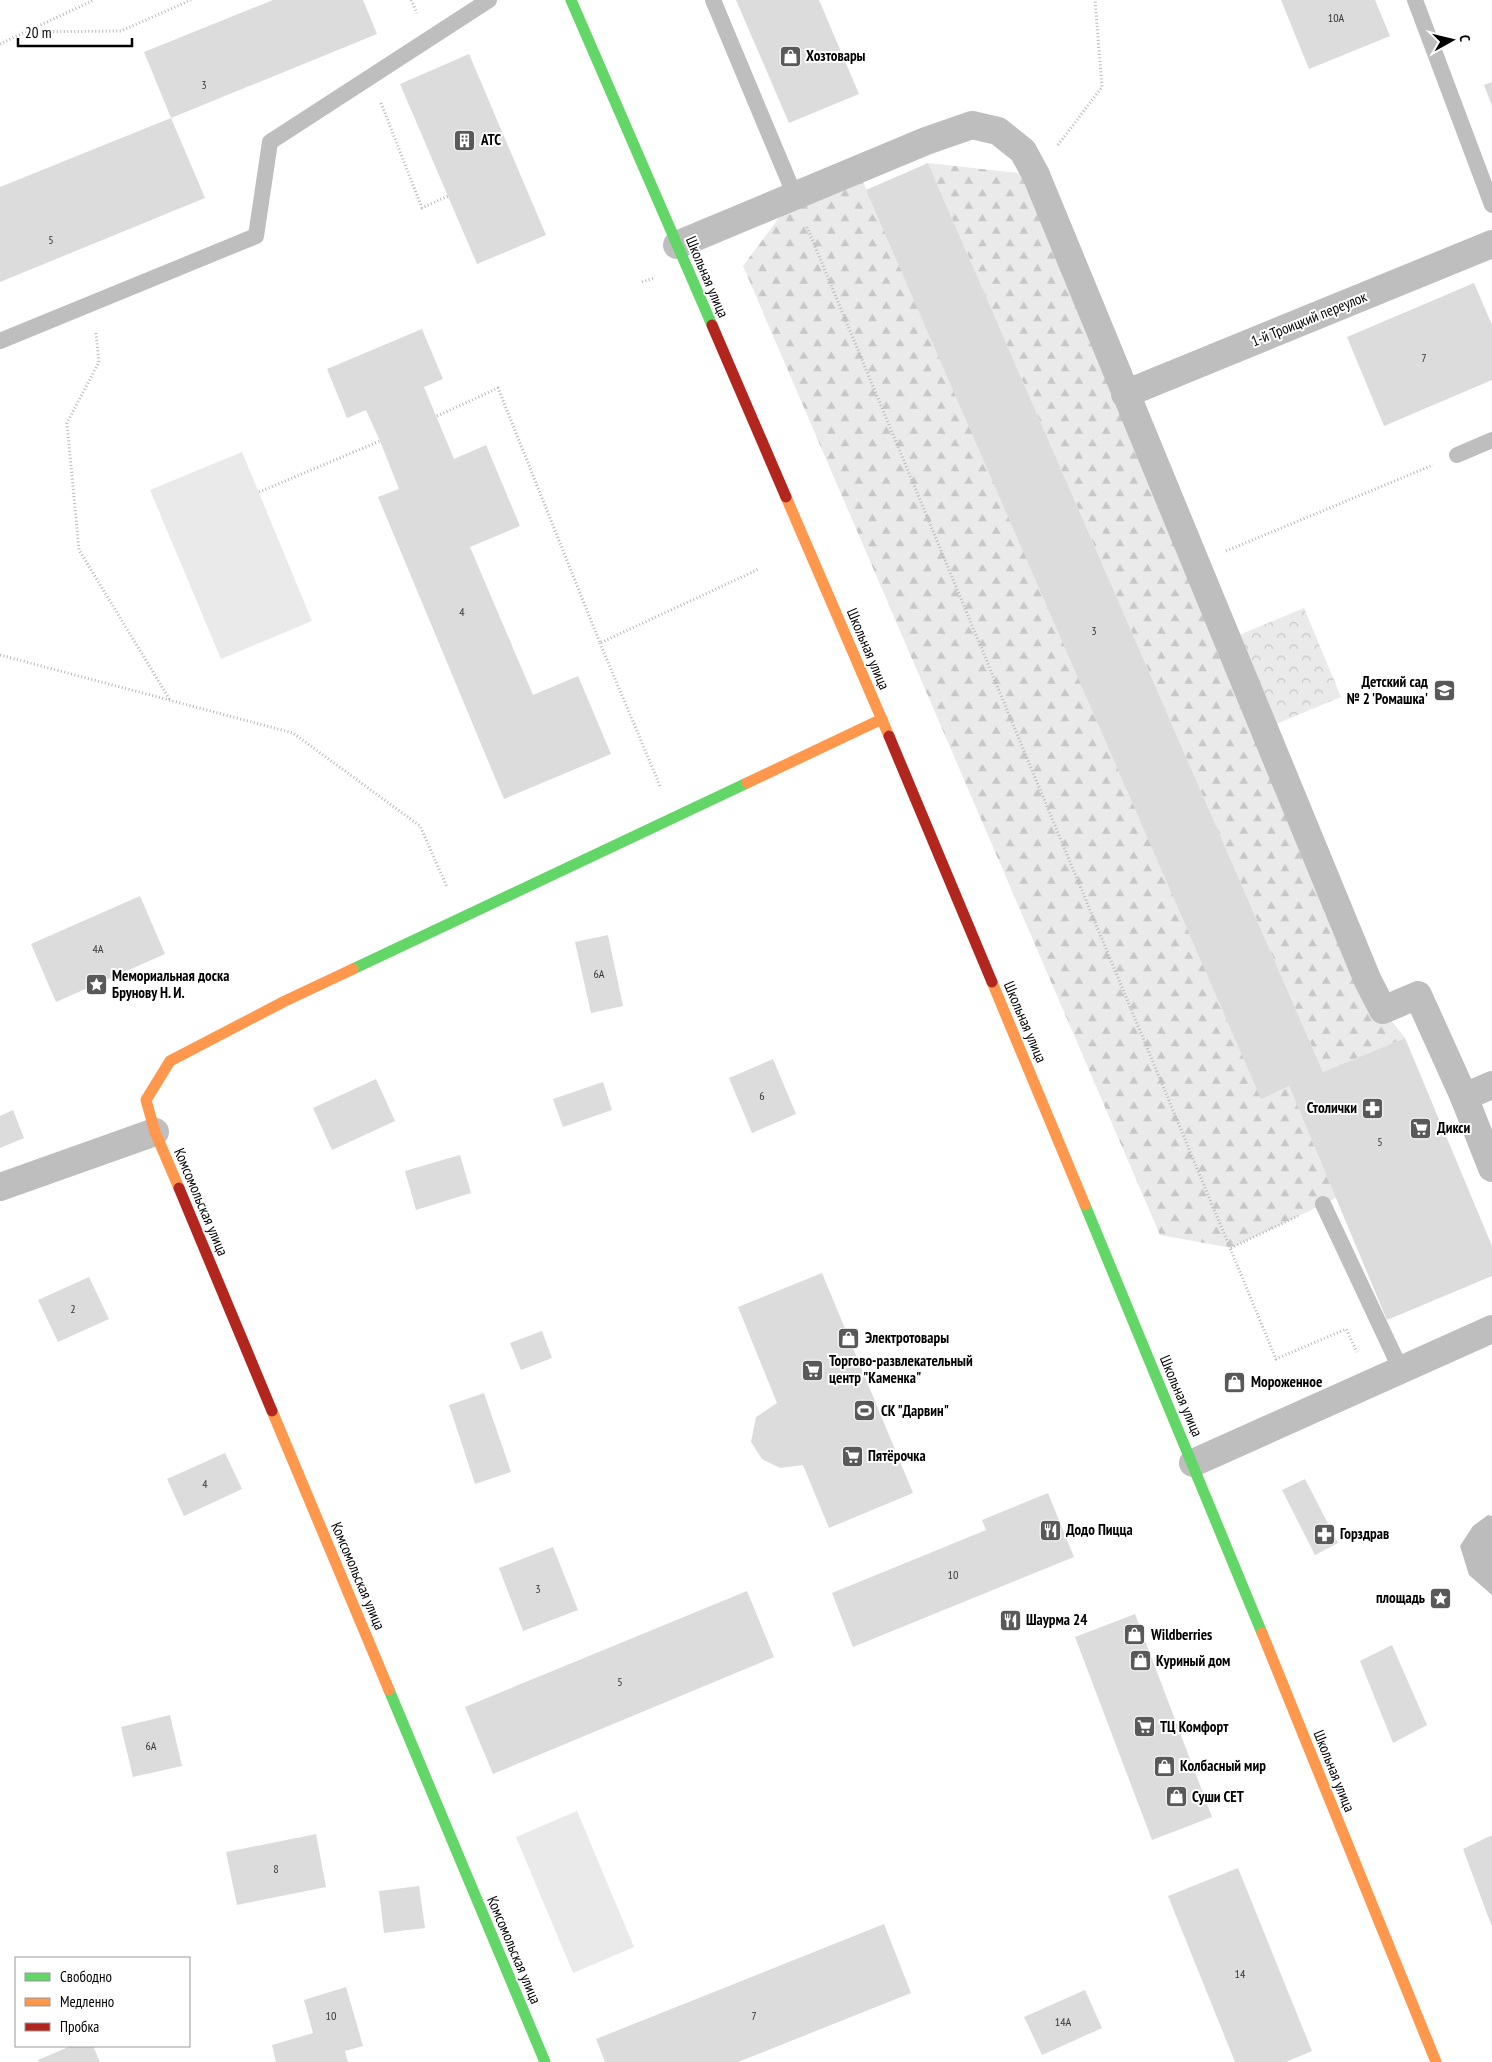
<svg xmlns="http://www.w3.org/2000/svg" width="1492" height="2062" font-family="'PT Sans Narrow',sans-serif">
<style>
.grass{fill:#eaeaea}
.forest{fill:url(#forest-firs)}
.park{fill:url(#park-crowns)}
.water{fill:#bcbcbc}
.building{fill:#dcdcdc}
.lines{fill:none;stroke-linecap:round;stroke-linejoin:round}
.path{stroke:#b8b8b8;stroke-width:3;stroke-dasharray:1 2.5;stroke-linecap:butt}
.lane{stroke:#bebebe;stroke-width:16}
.street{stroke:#bebebe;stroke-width:28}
.fast{stroke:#63d668;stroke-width:11}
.slow{stroke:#ff974d;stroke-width:11}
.jam{stroke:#b3261e;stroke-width:11}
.labels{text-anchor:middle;stroke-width:4;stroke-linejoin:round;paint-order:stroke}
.number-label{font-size:12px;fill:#373737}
.poi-label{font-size:15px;font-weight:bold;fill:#000;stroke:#fff;text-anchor:start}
.street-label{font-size:15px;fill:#000;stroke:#fff}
</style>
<defs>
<pattern id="forest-firs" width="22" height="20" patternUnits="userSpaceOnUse" patternTransform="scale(1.25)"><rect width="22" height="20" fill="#eaeaea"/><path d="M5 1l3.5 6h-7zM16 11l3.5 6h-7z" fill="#c7c7c7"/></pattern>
<pattern id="park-crowns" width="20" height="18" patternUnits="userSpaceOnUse" patternTransform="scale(1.25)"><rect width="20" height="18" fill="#eaeaea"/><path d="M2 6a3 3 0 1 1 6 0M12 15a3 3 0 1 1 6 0" fill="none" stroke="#c7c7c7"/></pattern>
</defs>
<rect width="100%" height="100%" fill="#fff"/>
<g class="grass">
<path d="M242,452L312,621L221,659L150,490Z"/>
<path d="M577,1811L634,1947L573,1973L516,1837Z"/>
</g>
<g class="forest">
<path d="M928,163L1036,175L1383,1010L1405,1038L1323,1072Z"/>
<path d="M858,170L1261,1098L1289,1086L1336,1198L1231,1248L1160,1235L743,266L795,196Z"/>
</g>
<path class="park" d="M1304,608L1341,697L1264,729L1227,640Z"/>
<path class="water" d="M1488,1515L1492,1516V1595L1469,1575L1460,1546L1473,1526Z"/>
<g class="building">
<path d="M273,0H363L377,34L171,118L144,52Z"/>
<path d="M736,0H819L859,94L789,123Z"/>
<path d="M1281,0H1375L1390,36L1309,69Z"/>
<path d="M469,54L546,235L477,264L400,84Z"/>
<path d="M1492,82V106L1484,85Z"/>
<path d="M171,118L205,198L0,282V187Z"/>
<path d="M928,163L1323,1072L1405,1038L1492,1246V1276L1387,1320L1289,1086L1261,1099L866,190Z"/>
<path d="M1474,283L1492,325V380L1384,426L1347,337Z"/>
<path d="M422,329L443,379L424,387L454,459L486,445L520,526L470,547L533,695L578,676L611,754L504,799L378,497L399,489L380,441L366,410L347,418L327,369Z"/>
<path d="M140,896L165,954L56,1002L31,944Z"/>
<path d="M608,935L623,1006L591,1013L575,942Z"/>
<path d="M773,1059L796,1114L752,1133L729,1078Z"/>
<path d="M376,1079L395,1121L332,1150L313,1108Z"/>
<path d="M603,1082L612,1110L563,1127L553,1099Z"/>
<path d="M13,1110L24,1138L0,1148V1116Z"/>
<path d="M460,1155L471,1193L416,1210L405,1171Z"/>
<path d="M822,1273L913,1493L829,1528L803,1465L780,1468L762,1459L751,1442L756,1417L777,1403L738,1307Z"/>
<path d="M89,1277L109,1319L58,1342L38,1300Z"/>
<path d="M542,1331L552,1358L521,1370L510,1343Z"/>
<path d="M484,1393L511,1472L475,1484L449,1405Z"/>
<path d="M225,1453L242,1489L184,1516L167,1479Z"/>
<path d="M1305,1479L1338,1543L1315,1555L1282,1490Z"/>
<path d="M1048,1493L1074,1557L853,1647L832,1593L986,1530L982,1520Z"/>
<path d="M553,1547L578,1610L523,1631L499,1568Z"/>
<path d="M747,1591L774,1657L493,1774L465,1707Z"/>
<path d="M1135,1614L1212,1817L1152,1840L1075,1637Z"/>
<path d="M1392,1645L1427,1725L1393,1743L1360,1661Z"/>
<path d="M170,1715L182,1766L133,1777L121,1727Z"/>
<path d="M316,1834L326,1887L237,1905L226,1852Z"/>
<path d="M1492,1835V1927L1463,1849Z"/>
<path d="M1238,1868L1312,2051L1286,2062H1235L1168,1896Z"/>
<path d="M419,1886L425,1928L384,1933L379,1891Z"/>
<path d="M884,1924L911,1993L738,2062H605L596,2039Z"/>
<path d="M346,1987L363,2046L345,2051L348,2062H276L272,2045L313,2033L304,2000Z"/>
<path d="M1085,1990L1102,2028L1042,2055L1024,2017Z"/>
<path d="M71,2046H93L100,2062H39L38,2060Z"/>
</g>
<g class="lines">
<g class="path">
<path d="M411,0L417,13"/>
<path d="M28,31L94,0"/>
<path d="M0,44L25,32L121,31L191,0"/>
<path d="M381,103L422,208L448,196"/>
<path d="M1058,145L1102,87L1095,0"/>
<path d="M807,227L1276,1359L1346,1329L1357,1352"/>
<path d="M642,282L654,278"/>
<path d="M96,333L99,362L67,423L79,550L170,700"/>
<path d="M437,416L498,388L600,643L759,569"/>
<path d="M259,492L380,441"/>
<path d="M1226,551L1433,465"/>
<path d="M600,643L660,786"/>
<path d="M0,655L293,733L420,826L447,887"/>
<path d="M1231,1248L1298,1216"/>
</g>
<g class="lane">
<path d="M713,0L795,196"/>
<path d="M1415,0L1492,205"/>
<path d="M0,341L256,236L270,142L489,0"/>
<path d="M1457,455L1492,440"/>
<path d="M1323,1204L1401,1370"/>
</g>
<g class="street">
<path d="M677,245L926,141L972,125L998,131L1023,151L1036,175L1368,981L1383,1010L1418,995L1464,1097L1492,1168"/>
<path d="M1125,394L1492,244"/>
<path d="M1464,1097L1492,1085"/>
<path d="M0,1187L155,1132"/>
<path d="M1193,1463L1492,1329"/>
</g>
<g class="fast">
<path d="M571,0L712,325"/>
<path d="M353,969L747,783"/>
<path d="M1085,1205L1262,1633"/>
<path d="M389,1690L545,2062"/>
</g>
<g class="slow">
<path d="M786,497L889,736"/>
<path d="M747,783L882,719"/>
<path d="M992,982L1085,1205"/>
<path d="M179,1188L155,1132L146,1100L170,1061L285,1001L353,969"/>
<path d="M272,1411L389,1690"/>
<path d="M1262,1633L1436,2062"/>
</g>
<g class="jam">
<path d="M712,325L786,497"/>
<path d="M889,736L992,982"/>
<path d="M179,1188L272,1411"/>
</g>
</g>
<defs>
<symbol id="shop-square" viewBox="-11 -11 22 22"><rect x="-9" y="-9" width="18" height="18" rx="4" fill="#595959" stroke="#fff"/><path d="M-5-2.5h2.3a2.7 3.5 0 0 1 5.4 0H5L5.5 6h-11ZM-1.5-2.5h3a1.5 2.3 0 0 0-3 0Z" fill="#fff"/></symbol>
<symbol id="building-square" viewBox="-11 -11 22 22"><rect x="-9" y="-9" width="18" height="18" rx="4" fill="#595959" stroke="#fff"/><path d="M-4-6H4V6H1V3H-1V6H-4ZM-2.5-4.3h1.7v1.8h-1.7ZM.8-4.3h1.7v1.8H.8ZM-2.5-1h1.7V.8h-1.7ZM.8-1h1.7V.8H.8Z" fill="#fff"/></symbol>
<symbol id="school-square" viewBox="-11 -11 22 22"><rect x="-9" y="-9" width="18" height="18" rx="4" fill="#595959" stroke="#fff"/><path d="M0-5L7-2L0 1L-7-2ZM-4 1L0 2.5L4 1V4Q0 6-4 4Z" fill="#fff"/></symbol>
<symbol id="sight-square" viewBox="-11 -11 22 22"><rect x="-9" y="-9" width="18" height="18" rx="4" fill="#595959" stroke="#fff"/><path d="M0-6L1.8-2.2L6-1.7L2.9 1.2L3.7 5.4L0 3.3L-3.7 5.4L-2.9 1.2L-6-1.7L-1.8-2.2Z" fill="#fff"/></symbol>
<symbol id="pharmacy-square" viewBox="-11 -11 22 22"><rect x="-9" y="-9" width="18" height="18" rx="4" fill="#595959" stroke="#fff"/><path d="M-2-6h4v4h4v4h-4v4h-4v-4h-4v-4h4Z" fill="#fff"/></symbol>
<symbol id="supermarket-square" viewBox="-11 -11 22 22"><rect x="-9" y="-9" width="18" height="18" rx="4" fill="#595959" stroke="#fff"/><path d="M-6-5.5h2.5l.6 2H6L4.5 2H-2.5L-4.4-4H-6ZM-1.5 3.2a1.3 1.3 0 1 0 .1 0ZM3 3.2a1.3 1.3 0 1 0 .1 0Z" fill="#fff"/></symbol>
<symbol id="stadium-square" viewBox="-11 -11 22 22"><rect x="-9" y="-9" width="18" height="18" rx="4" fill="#595959" stroke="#fff"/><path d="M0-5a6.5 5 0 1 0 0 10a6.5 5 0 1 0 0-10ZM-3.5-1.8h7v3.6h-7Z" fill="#fff"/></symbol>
<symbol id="restaurant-square" viewBox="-11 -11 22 22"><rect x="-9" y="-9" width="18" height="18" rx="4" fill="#595959" stroke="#fff"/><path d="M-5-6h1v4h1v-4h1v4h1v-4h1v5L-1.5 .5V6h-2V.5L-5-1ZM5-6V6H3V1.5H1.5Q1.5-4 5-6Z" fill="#fff"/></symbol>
</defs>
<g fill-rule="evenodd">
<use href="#shop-square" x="778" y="44" width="25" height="25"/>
<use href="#building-square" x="452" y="128" width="25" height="25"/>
<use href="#school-square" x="1432" y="678" width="25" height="25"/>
<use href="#sight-square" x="84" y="972" width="25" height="25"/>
<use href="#pharmacy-square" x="1360" y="1096" width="25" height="25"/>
<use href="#supermarket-square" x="1408" y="1116" width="25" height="25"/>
<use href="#shop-square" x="836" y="1326" width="25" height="25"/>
<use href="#supermarket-square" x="800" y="1358" width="25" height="25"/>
<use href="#shop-square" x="1222" y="1370" width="25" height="25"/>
<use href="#stadium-square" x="852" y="1398" width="25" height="25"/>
<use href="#supermarket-square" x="840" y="1444" width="25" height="25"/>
<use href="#restaurant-square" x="1038" y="1518" width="25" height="25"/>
<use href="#pharmacy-square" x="1312" y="1522" width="25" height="25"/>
<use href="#sight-square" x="1428" y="1586" width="25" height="25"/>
<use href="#restaurant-square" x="998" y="1608" width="25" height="25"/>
<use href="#shop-square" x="1122" y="1622" width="25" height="25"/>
<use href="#shop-square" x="1128" y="1648" width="25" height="25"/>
<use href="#supermarket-square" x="1132" y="1714" width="25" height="25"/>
<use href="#shop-square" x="1152" y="1754" width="25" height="25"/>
<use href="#shop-square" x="1164" y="1784" width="25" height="25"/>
</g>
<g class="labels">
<g class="number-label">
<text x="1336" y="22">10А</text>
<text x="204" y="89">3</text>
<text x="51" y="244">5</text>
<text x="1424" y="362">7</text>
<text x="462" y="616">4</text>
<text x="1094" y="635">3</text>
<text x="98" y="953">4А</text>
<text x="599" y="978">6А</text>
<text x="762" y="1100">6</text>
<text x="1380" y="1146">5</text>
<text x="73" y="1313">2</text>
<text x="205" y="1488">4</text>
<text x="953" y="1579">10</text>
<text x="538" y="1593">3</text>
<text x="620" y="1686">5</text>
<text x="151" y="1750">6А</text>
<text x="276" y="1873">8</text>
<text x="1240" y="1978">14</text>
<text x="331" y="2020">10</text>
<text x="754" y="2020">7</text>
<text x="1063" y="2026">14А</text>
</g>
<g class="poi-label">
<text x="806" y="61">Хозтовары</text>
<text x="481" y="145">АТС</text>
<text x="1428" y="687" text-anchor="end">Детский сад<tspan x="1428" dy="17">№ 2 'Ромашка'</tspan></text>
<text x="112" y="981">Мемориальная доска<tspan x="112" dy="17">Брунову Н. И.</tspan></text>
<text x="1357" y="1113" text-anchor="end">Столички</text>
<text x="1437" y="1133">Дикси</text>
<text x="865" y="1343">Электротовары</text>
<text x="829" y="1366">Торгово-развлекательный<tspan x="829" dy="17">центр "Каменка"</tspan></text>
<text x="1251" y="1387">Мороженное</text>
<text x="881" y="1416">СК "Дарвин"</text>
<text x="868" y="1461">Пятёрочка</text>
<text x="1066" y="1535">Додо Пицца</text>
<text x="1340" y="1539">Горздрав</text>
<text x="1425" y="1603" text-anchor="end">площадь</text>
<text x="1026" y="1625">Шаурма 24</text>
<text x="1151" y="1640">Wildberries</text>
<text x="1156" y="1666">Куриный дом</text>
<text x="1160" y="1732">ТЦ Комфорт</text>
<text x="1180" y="1771">Колбасный мир</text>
<text x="1192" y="1802">Суши СЕТ</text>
</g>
<g class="street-label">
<text transform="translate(707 277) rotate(67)" y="5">Школьная улица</text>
<text transform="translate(1309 319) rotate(-22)" y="5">1-й Троицкий переулок</text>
<text transform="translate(868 649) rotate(67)" y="5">Школьная улица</text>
<text transform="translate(1025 1022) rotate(67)" y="5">Школьная улица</text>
<text transform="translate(201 1202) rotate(67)" y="5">Комсомольская улица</text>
<text transform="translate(1181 1396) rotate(67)" y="5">Школьная улица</text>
<text transform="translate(358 1576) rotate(67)" y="5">Комсомольская улица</text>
<text transform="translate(1334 1771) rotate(68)" y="5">Школьная улица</text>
<text transform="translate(514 1950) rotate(67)" y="5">Комсомольская улица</text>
</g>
</g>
<rect x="15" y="1957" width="175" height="90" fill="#ffffff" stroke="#999999"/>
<rect x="25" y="1973" width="25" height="8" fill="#63d668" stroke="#999999"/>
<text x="60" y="1982" font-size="15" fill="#000000">Свободно</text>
<rect x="25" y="1998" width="25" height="8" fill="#ff974d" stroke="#999999"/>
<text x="60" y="2007" font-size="15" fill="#000000">Медленно</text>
<rect x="25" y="2023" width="25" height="8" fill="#b3261e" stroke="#999999"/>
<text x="60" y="2032" font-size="15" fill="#000000">Пробка</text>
<g transform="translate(1452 40) rotate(82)" stroke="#ffffff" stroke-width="4" paint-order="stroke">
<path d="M0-4L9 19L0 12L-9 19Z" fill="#000000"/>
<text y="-8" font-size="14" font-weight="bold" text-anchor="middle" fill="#000000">С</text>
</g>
<path d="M18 38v8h114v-8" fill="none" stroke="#000000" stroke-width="2.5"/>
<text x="25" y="38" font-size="15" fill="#000000" stroke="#ffffff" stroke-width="4" paint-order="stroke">20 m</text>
</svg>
